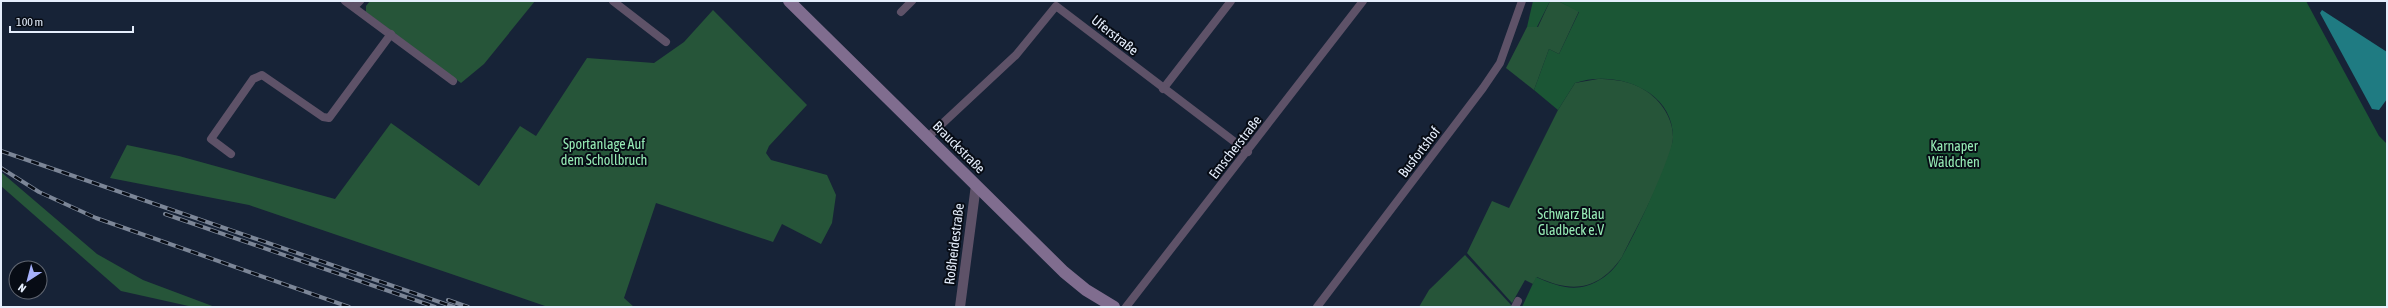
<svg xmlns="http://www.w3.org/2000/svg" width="2388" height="308" font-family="'Asap Condensed',sans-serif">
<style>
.green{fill:#265539}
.forest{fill:#1b5635}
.water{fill:#1f7b82}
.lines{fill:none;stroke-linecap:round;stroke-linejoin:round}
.minor{stroke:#5e5268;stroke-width:8}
.tertiary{stroke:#5e5268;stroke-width:10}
.secondary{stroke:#806d8f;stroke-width:12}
.rail-casing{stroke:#7c8697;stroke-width:4}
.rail{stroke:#070c15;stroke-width:2.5;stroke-dasharray:8;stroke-linecap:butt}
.labels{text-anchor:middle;stroke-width:4;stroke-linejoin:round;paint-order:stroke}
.street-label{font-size:14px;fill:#e5eefc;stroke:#070c15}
.park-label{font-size:14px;fill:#96ebb5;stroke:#070c15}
</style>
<rect width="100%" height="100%" fill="#172337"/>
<g class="green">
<path d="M370,1H535L484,64L461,83L366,12V6Z"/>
<path d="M1550,1H1558L1579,11L1559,54L1549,49L1534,90L1506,68L1527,27H1538Z"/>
<path d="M713,10L807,105L769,146L766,153L771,160L827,175L836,195L832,223L821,244L782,224L773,242L656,203L624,298L634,307H548L249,205L110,178L127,145L179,156L335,199L391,123L479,186L520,126L536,136L587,58L654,63L684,42Z"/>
<path d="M1598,79C1620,79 1640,83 1656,99C1666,109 1673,123 1673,137C1673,162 1634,232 1622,257C1598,291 1572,293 1537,277L1533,284L1525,280L1512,303L1467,253L1492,201L1509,208L1558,110L1575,83Z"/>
<path d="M1,172L97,254L143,280L215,307H193L121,291L1,186Z"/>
<path d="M1465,255L1512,306L1511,307H1419L1429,290Z"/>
</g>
<g class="forest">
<path d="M1533,1H1550L1537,27H1527Z"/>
<path d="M1558,1H2306L2379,136L2387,144V307H1522L1536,277C1552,284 1569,291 1586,286C1598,283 1611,273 1618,263C1630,247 1672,156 1673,138C1674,89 1614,69 1575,83L1558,110L1534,90L1549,49L1559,54L1579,12Z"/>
</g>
<path class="water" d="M2322,10L2387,52V99L2379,110L2372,109L2320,13Z"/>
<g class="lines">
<g class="minor">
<path d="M345,1L453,81"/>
<path d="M613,1L666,42"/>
<path d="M354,7L360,1"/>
<path d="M901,12L912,1"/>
<path d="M1163,89L1231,1"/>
<path d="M928,137L1016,55L1056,6L1248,152"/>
<path d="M231,154L211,139L253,79L262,75L323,117L329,118L391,34"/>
<path d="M1126,307L1363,1"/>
<path d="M1317,307L1483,88L1500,63L1522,1"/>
<path d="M1515,307L1518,301"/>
</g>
<path class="tertiary" d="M960,307L976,185"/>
<path class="secondary" d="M789,1L1064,272L1086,290L1114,307"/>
<defs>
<g id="rail">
<path d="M1,151L454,307"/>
<path d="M1,168L39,192L96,218L349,307"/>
<path d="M165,214L435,307"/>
<path d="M448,300L468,307"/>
</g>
</defs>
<use href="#rail" class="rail-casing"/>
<use href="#rail" class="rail"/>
</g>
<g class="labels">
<g class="street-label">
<text transform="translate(1115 35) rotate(38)" y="5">Uferstraße</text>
<text transform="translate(959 147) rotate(45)" y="5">Brauckstraße</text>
<text transform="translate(1235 147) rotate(-52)" y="5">Emscherstraße</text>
<text transform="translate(1419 152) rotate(-53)" y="5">Busfortshof</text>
<text transform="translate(954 244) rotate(-83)" y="5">Roßheidestraße</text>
</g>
<g class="park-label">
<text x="604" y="149">Sportanlage Auf<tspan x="604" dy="16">dem Schollbruch</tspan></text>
<text x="1954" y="151">Karnaper<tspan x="1954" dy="16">Wäldchen</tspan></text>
<text x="1571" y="219">Schwarz Blau<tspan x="1571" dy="16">Gladbeck e.V</tspan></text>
</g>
</g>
<rect width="2388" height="308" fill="none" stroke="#e5eefc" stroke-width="4"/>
<g transform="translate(28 280) rotate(216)"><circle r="19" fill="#070c15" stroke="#606671"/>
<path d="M0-3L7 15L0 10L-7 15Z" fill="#a6b1fc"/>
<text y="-6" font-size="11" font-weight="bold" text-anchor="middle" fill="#e5eefc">N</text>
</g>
<path d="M10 26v6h123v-6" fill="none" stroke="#e5eefc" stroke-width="2"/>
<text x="16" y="26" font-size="12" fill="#e5eefc" stroke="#070c15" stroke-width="3" paint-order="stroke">100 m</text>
</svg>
